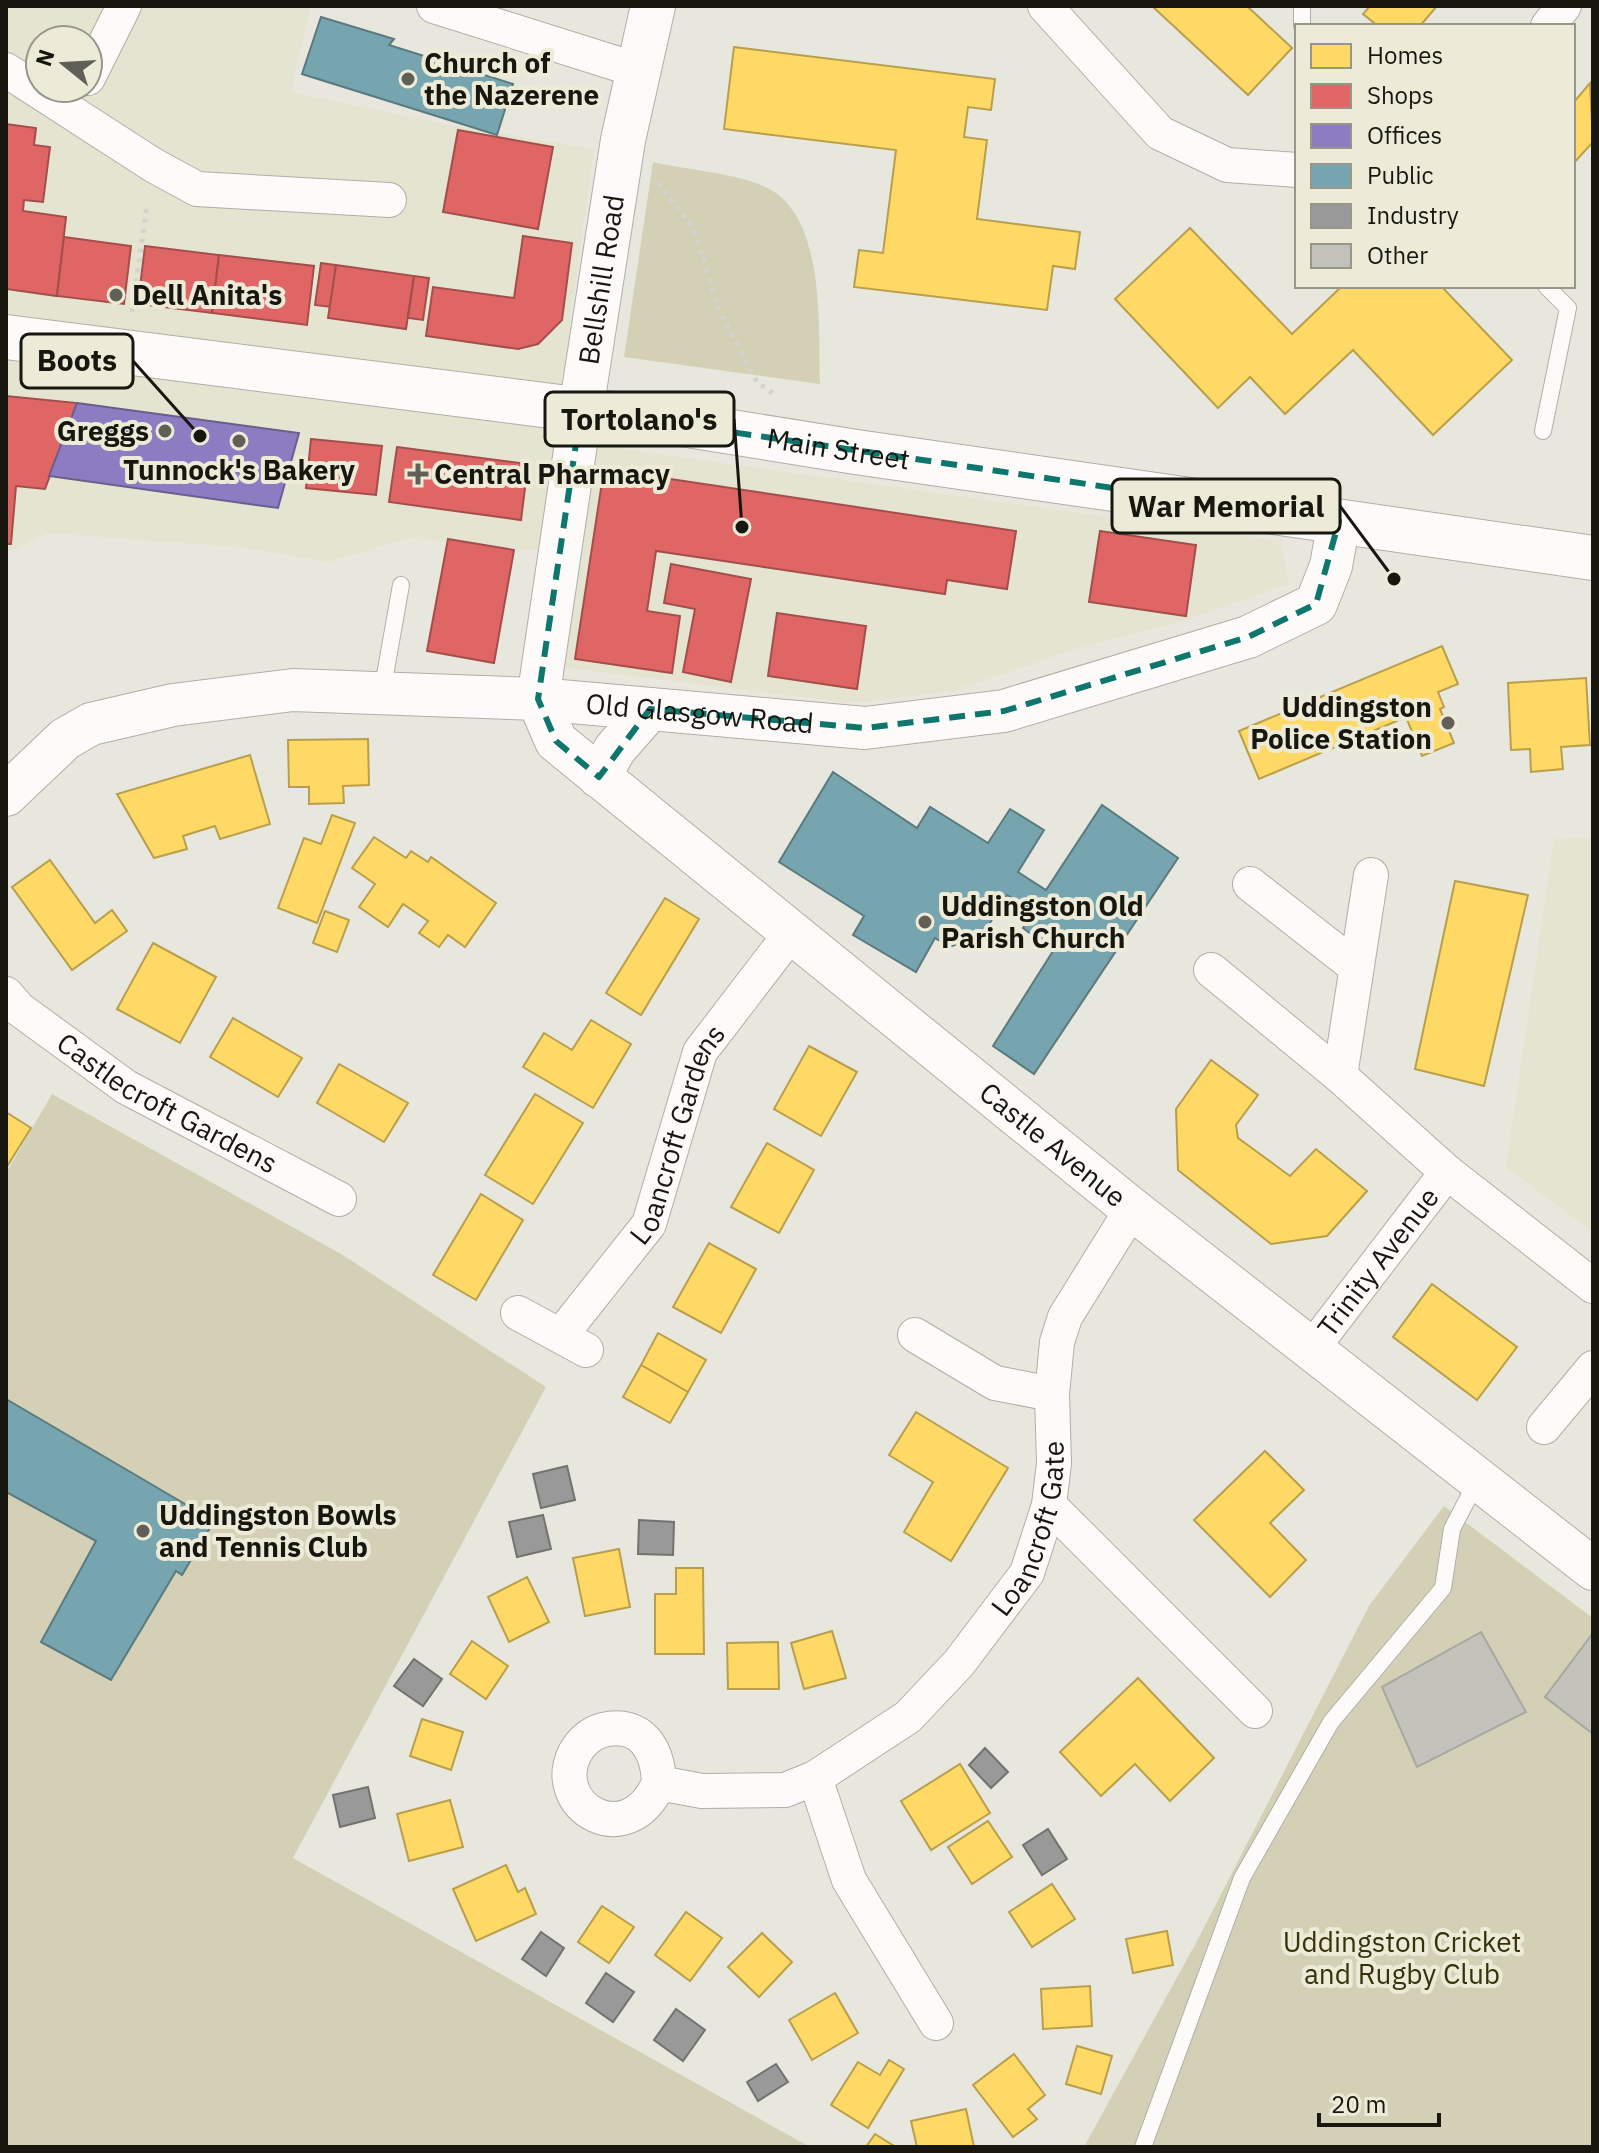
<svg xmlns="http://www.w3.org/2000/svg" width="1599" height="2153" font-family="'IBM Plex Sans',sans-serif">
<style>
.built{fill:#e5e4d0;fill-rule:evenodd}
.green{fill:#d3d0b6}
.homes{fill:#ffd966;stroke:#b99f4c;stroke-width:2}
.shops{fill:#e06666;stroke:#a44e4c;stroke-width:2}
.offices{fill:#8e7cc3;stroke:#6a5e8d;stroke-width:2}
.public{fill:#76a5af;stroke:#5a7a7f;stroke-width:2}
.industry{fill:#999;stroke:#727270;stroke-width:2}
.building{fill:#c4c3bb;stroke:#a8a79f;stroke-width:2}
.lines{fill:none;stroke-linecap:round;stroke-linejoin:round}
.service-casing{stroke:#afaea7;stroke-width:18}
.minor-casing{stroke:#afaea7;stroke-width:36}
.tertiary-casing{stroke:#afaea7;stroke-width:44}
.secondary-casing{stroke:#afaea7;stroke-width:46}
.path{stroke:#d3d3cf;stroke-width:5;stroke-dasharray:4 6;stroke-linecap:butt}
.service{stroke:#fcfbfa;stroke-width:16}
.minor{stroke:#fcfbfa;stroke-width:34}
.tertiary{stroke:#fcfbfa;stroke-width:42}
.secondary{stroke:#fcfbfa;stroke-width:44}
.marked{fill:none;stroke:#0f766e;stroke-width:6;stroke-dasharray:16 10;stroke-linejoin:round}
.poi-dot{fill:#606058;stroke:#edebd8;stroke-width:3}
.labels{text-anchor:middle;stroke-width:8;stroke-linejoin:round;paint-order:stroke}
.poi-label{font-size:28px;font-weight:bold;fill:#171710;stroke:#edebd8;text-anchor:start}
.street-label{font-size:28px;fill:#171710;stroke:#edebd8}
.park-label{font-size:28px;fill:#36320c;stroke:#edebd8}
.leader{fill:none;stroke:#171710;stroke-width:3}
.callout-dot{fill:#171710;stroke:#edebd8;stroke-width:3}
.callout{fill:#edebd8;stroke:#171710;stroke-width:3}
.callout-label{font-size:30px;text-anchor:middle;font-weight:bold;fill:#171710}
</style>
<rect width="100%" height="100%" fill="#e8e7dd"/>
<g class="built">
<path d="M6,6H305L310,8L291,92L451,125L594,149L570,318L602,446L1281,541L1288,584L1183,621L1076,649L953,691L852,703L558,667L579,555L409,538L329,562L237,547L48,533L6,553ZM40,40H88V88H40Z"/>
<path d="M1593,838V1232L1506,1167L1554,839Z"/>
</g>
<g class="green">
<path d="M653,162C687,170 728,172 761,185C827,210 818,326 820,384L624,357Z"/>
<path d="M52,1094L341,1254L546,1387L293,1858L810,2147H6V1173Z"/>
<path d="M1444,1506L1593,1618V2147H1084L1197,1941L1369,1606Z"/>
</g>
<g class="homes">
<path d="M1152,6H1247L1292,48L1248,95Z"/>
<path d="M1370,6H1437L1420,26H1378L1363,14Z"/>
<path d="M734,47L995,79L991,110L968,107L964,137L987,140L977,219L1080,232L1075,269L1053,266L1047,310L854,287L859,250L883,253L896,150L724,129Z"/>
<path d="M1590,83L1593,142L1573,164V103Z"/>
<path d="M1190,228L1292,334L1342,286H1441L1512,360L1433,435L1353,350L1285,414L1250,377L1218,408L1115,299Z"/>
<path d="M1442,646L1458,684L1438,692L1444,707L1440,709L1454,743L1422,756L1406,717L1259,779L1239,731Z"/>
<path d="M1586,678L1590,745L1561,747L1563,769L1531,772L1530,749L1511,750L1508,683Z"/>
<path d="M368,739L369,785L343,786L344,803L309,804V787H289L288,740Z"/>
<path d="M250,755L270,824L220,839L215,826L183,836L187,849L154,858L117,794Z"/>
<path d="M332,815L355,823L317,923L278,908L304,838L321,844Z"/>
<path d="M374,837L406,858L411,851L428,862L431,857L496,903L465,947L448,935L439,947L419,933L428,921L403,904L388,927L359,907L375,884L352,868Z"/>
<path d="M50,860L95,923L112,910L127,931L72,970L12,887Z"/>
<path d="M1455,881L1528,895L1484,1086L1415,1069Z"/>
<path d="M665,898L699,919L641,1015L606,993Z"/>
<path d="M325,911L349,920L337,952L313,943Z"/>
<path d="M153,943L216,977L180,1043L117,1009Z"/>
<path d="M233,1018L302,1058L278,1097L210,1057Z"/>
<path d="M591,1020L631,1044L593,1108L523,1067L544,1033L572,1050Z"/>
<path d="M809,1046L857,1072L821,1136L774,1109Z"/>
<path d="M1211,1060L1258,1095L1236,1125L1238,1138L1290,1176L1316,1149L1367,1191L1327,1236L1271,1244L1178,1170L1176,1109Z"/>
<path d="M339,1064L408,1103L384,1142L317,1103Z"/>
<path d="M535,1094L583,1123L533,1204L485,1175Z"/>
<path d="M6,1112L31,1128L6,1168Z"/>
<path d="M767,1143L814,1170L779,1233L731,1207Z"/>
<path d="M481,1194L523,1220L476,1300L433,1275Z"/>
<path d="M709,1243L756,1269L721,1333L673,1307Z"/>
<path d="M1432,1284L1517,1347L1477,1400L1393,1337Z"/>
<path d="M658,1333L706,1360L688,1392L641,1365Z"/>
<path d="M641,1365L688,1392L670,1423L623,1397Z"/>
<path d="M916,1412L1008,1468L951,1561L904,1532L933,1482L889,1455Z"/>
<path d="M1265,1451L1304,1490L1270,1523L1306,1560L1270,1597L1194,1520Z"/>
<path d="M619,1549L630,1607L585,1616L573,1558Z"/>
<path d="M676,1568H703L704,1654H655V1594H676Z"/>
<path d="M527,1577L549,1622L509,1642L488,1597Z"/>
<path d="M832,1631L846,1678L804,1689L791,1643Z"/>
<path d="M472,1641L508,1666L486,1699L450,1674Z"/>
<path d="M778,1642L779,1689H728L727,1643Z"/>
<path d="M1138,1678L1214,1758L1170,1801L1135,1764L1101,1796L1060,1752Z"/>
<path d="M422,1719L463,1732L451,1770L410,1756Z"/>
<path d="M960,1764L990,1813L931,1850L901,1801Z"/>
<path d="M450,1800L463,1847L409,1861L397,1814Z"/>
<path d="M988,1821L1012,1857L972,1884L948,1847Z"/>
<path d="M506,1865L518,1892L525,1888L536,1914L476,1941L453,1889Z"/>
<path d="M1052,1884L1075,1919L1032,1947L1009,1912Z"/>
<path d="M602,1906L634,1927L609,1963L578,1942Z"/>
<path d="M686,1912L722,1938L690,1981L655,1955Z"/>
<path d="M1167,1931L1173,1965L1133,1973L1126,1939Z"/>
<path d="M762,1933L792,1962L759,1997L728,1967Z"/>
<path d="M1090,1986L1092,2026L1043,2029L1041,1989Z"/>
<path d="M835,1993L858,2033L812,2060L789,2020Z"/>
<path d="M1077,2046L1112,2056L1101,2094L1066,2084Z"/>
<path d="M1014,2054L1045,2095L1028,2109L1037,2119L1013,2137L973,2085Z"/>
<path d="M889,2060L904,2069L868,2128L831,2105L858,2062L880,2075Z"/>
<path d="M966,2109L974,2147H917L911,2121Z"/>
<path d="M875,2134L894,2146L893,2147H866Z"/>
</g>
<g class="shops">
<path d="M6,124L36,128L34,145L50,147L43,202L24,200L23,211L66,217L57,296L6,289Z"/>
<path d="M458,130L553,147L538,229L443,212Z"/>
<path d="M523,236L572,243L562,320L538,344L518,349L426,336L433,287L514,298Z"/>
<path d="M64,237L131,246L124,304L57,296Z"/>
<path d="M145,246L219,255L212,313L138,304Z"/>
<path d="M219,255L314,266L307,325L212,313Z"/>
<path d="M321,263L336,265L331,307L315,305Z"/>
<path d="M336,265L414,276L406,329L328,318Z"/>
<path d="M414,276L429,278L423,320L408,318Z"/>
<path d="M6,396L77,403L45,489L16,486L11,544H6Z"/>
<path d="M311,439L382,446L376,495L306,488Z"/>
<path d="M397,447L528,464L521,520L389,502Z"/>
<path d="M604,469L1016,531L1007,589L947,580L945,594L656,551L647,611L680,616L672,673L575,659Z"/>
<path d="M1100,531L1196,545L1186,616L1089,602Z"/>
<path d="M448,539L514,550L494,663L427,651Z"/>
<path d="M671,564L751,579L731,682L683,672L695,609L664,603Z"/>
<path d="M777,613L866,626L857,689L768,676Z"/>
</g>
<path class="offices" d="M77,403L299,433L278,508L49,476Z"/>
<g class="public">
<path d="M321,17L394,39L389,45L513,84L497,135L302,74Z"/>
<path d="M833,772L917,828L930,807L988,843L1010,809L1044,830L1018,872L1046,890L1102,805L1178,858L1034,1074L993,1046L1053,951L1023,928L1034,911L1007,895L982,936L949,947L935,938L916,972L853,935L864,916L779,862Z"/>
<path d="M6,1399L214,1521L182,1575L176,1571L111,1680L41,1642L96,1541L6,1492Z"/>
</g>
<g class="industry">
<path d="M567,1466L575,1500L541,1508L533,1474Z"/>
<path d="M543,1515L551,1549L517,1557L509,1522Z"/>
<path d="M639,1520L674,1522L673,1555L638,1554Z"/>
<path d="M414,1659L442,1679L423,1706L394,1686Z"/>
<path d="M985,1748L1008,1772L991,1788L969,1765Z"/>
<path d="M368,1787L375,1818L340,1827L333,1795Z"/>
<path d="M1048,1829L1067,1859L1042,1875L1023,1845Z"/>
<path d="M541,1932L564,1948L546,1976L522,1959Z"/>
<path d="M606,1973L634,1992L613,2022L586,2003Z"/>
<path d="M676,2009L705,2030L683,2061L654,2040Z"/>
<path d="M776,2064L788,2082L758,2101L747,2082Z"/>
</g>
<g class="building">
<path d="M1481,1632L1526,1712L1417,1767L1382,1687Z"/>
<path d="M1593,1633V1734L1545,1697Z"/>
</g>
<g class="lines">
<defs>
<g id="service">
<path d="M1302,26V6"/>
<path d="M1543,431L1568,308L1546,286"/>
<path d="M382,692L401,585"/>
<path d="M1143,2147L1242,1878L1331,1722L1443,1588L1452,1529L1477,1481"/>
</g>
<g id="minor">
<path d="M434,6L637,70"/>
<path d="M1045,6L1160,133L1227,165L1297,170"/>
<path d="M1548,26L1564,6"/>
<path d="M6,70L153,165L197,189L389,200"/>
<path d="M88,78L124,6"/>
<path d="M1250,884L1356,967"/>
<path d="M1211,970L1340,1076L1447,1172L1593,1286"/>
<path id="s1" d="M6,994L19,1009L126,1087L339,1199"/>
<path d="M1340,1076L1371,875"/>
<path d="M518,1313L586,1350"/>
<path id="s2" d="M561,1335L649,1224L700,1052L792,932"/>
<path d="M915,1335L995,1383L1052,1394"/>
<path id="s3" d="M1310,1351L1447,1172"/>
<path d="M1544,1427L1593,1368"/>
<path d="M1049,1505L1255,1711"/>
<path d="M815,1778L849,1880L936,2023"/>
<path id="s4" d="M659,1783C628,1854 548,1807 575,1753C581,1742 591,1733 603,1730C642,1721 658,1750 659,1783L702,1791L785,1790L815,1778L908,1717L959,1663L1027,1573L1049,1505L1054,1463L1052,1394L1057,1342L1065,1317L1132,1209"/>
</g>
<g id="tertiary">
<path id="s5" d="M581,410L538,699L556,741L1132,1209L1593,1569"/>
<path d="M599,777L615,749L650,709"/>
<path id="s6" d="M6,795L65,739L91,724L173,705L293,690L538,699L865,728L1004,711L1248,637L1316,604L1331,566L1339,521"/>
</g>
<g id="secondary">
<path id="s7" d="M6,337L638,417L856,452L1593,558"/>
<path id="s8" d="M581,410L623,140L653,6"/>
</g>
</defs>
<use href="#service" class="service-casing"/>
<use href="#minor" class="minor-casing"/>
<use href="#tertiary" class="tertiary-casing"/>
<use href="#secondary" class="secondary-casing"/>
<g class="path">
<path d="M658,183L694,228L718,308L757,382L774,394"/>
<path d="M132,312L147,204"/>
</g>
<use href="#service" class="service"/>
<use href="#minor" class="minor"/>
<use href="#tertiary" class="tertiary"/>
<use href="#secondary" class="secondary"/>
</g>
<path class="marked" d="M581,410L1339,521L1316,604L1248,637L1004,711L865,728L650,709L599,777L556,741L538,699Z"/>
<g class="poi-dot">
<circle cx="408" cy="79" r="8"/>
<circle cx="116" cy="295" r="8"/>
<circle cx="165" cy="431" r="8"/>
<circle cx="239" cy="441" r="8"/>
<path d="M414 462h8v8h8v8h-8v8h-8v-8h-8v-8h8z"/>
<circle cx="1448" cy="723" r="8"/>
<circle cx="925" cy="922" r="8"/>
<circle cx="143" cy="1531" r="8"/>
</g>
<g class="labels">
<g class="poi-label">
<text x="424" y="73">Church of<tspan x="424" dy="32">the Nazerene</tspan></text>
<text x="132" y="305">Dell Anita's</text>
<text x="149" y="441" text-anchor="end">Greggs</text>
<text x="239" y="480" text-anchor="middle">Tunnock's Bakery</text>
<text x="434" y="484">Central Pharmacy</text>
<text x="1432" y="717" text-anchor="end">Uddingston<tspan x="1432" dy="32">Police Station</tspan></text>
<text x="941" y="916">Uddingston Old<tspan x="941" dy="32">Parish Church</tspan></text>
<text x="159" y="1525">Uddingston Bowls<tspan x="159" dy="32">and Tennis Club</tspan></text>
</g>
<g class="street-label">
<text dy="10" stroke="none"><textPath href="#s8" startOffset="132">Bellshill Road</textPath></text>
<text dy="10" stroke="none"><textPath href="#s7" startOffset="840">Main Street</textPath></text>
<text dy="10" stroke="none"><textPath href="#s6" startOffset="724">Old Glasgow Road</textPath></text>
<text dy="10" stroke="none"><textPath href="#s1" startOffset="196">Castlecroft Gardens</textPath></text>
<text dy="10" stroke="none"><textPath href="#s2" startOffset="236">Loancroft Gardens</textPath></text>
<text dy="10" stroke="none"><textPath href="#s5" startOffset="978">Castle Avenue</textPath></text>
<text dy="10" stroke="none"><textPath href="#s3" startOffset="112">Trinity Avenue</textPath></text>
<text dy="10" stroke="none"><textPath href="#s4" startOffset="782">Loancroft Gate</textPath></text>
</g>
<g class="park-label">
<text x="1402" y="1952">Uddingston Cricket<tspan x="1402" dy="32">and Rugby Club</tspan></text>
</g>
</g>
<path class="leader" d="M200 436L133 361M742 527L734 419M1394 579L1340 506"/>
<g class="callout-dot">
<circle cx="200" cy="436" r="8"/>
<circle cx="742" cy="527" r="8"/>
<circle cx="1394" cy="579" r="8"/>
</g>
<g class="callout">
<rect x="21" y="334" width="112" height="54" rx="8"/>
<rect x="545" y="392" width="189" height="54" rx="8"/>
<rect x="1112" y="479" width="228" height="54" rx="8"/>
</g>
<g class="callout-label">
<text x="77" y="371">Boots</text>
<text x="639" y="430">Tortolano's</text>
<text x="1226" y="517">War Memorial</text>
</g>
<rect width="1599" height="2153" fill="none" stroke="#171710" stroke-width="16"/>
<rect x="1295" y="24" width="280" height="264" fill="#edebd8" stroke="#979688" stroke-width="2"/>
<rect x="1311" y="44" width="40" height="24" fill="#ffd966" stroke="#979688" stroke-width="2"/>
<text x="1367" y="64" font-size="24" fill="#171710">Homes</text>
<rect x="1311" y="84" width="40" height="24" fill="#e06666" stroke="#979688" stroke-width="2"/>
<text x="1367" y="104" font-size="24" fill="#171710">Shops</text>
<rect x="1311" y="124" width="40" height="24" fill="#8e7cc3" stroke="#979688" stroke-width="2"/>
<text x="1367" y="144" font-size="24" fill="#171710">Offices</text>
<rect x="1311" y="164" width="40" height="24" fill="#76a5af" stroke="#979688" stroke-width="2"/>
<text x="1367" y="184" font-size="24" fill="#171710">Public</text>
<rect x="1311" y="204" width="40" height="24" fill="#999999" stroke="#979688" stroke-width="2"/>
<text x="1367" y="224" font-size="24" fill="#171710">Industry</text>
<rect x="1311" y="244" width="40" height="24" fill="#c4c3bb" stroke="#979688" stroke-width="2"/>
<text x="1367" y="264" font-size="24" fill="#171710">Other</text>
<g transform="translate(64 64) rotate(288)"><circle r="38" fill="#edebd8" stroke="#979688" stroke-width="2"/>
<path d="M0-6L14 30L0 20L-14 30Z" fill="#606058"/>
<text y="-12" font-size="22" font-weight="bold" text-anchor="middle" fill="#171710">N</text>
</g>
<path d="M1319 2113v12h120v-12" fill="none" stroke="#171710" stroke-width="4"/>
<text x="1331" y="2113" font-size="24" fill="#171710" stroke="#edebd8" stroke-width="6" paint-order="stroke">20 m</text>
</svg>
